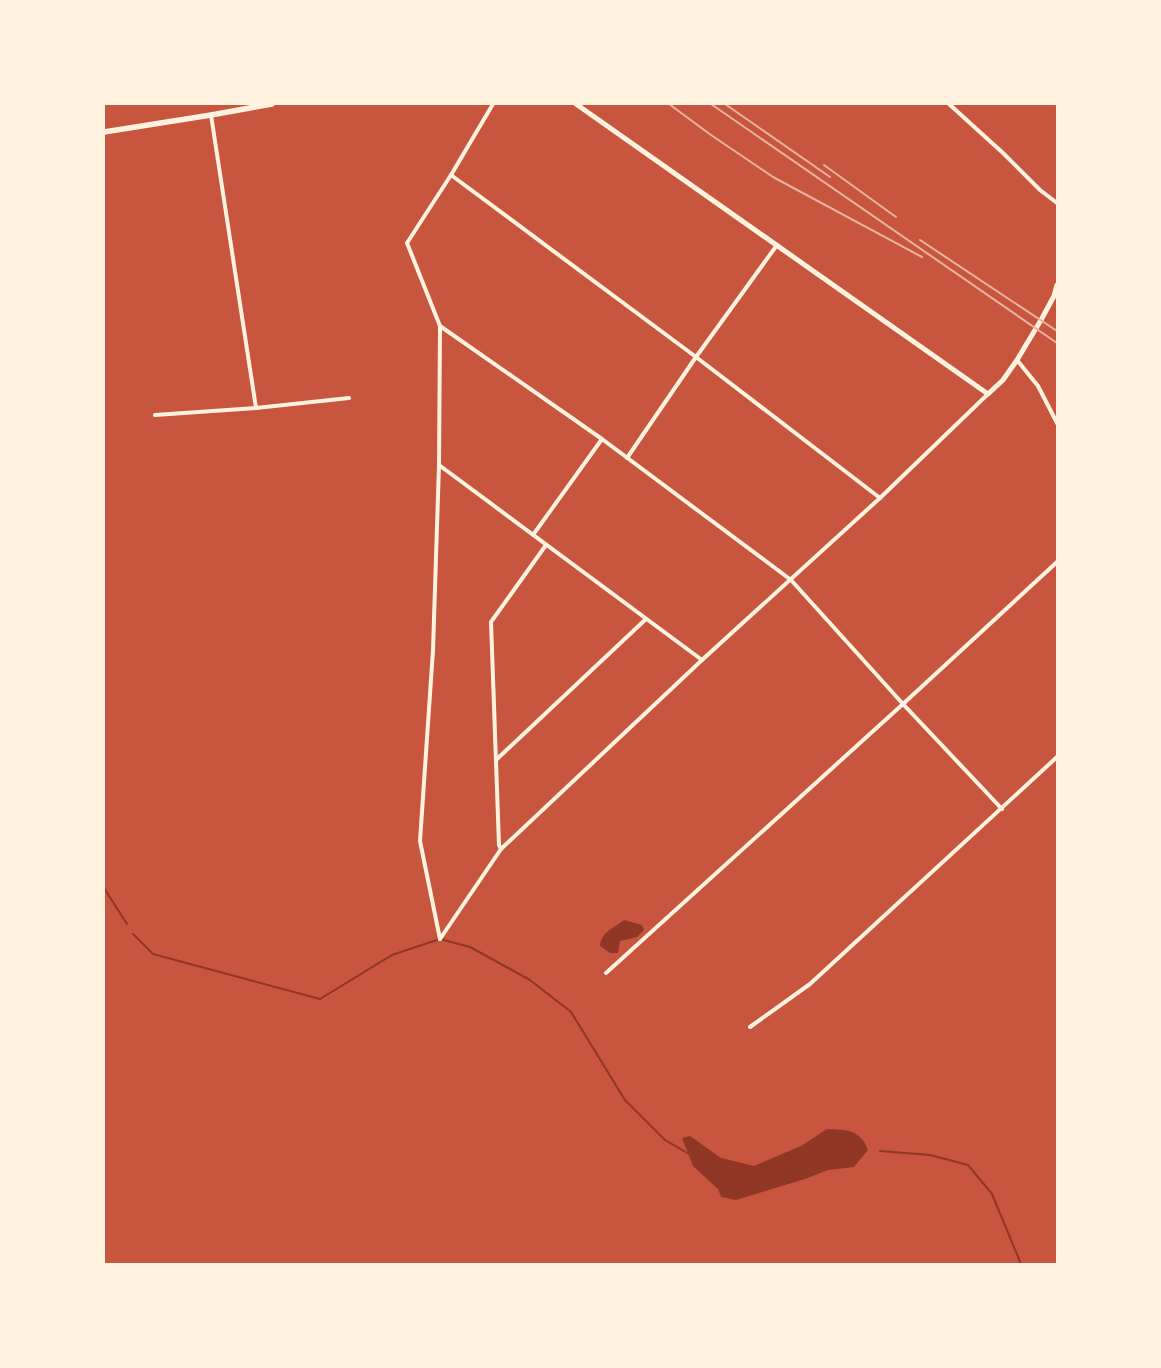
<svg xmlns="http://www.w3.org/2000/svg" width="1161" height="1368" font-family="Raleway,sans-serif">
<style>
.water{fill:#8f3625}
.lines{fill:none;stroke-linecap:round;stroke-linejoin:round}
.stream{stroke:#8f3625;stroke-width:2}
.minor{stroke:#fff3e0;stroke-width:4}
.tertiary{stroke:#fff3e0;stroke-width:5}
.secondary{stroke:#fff3e0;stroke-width:5.5}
.rail{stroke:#e9b49f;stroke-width:2}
</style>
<rect width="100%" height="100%" fill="#c8553d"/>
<g class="water">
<path d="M624,920L642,925L644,930L637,937L620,941L618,953H610L600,946C601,932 614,928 624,920Z"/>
<path d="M827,1129C847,1130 860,1129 868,1150L854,1167L828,1170L805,1179L736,1200L721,1197L718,1189L693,1166L682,1138L690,1136L721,1158L754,1166L801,1146Z"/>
</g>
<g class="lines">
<g class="stream">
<path d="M104,888L127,924"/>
<path d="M133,934L153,954L320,999L392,955L440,939L470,947L530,980L571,1012L625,1100L665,1140L689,1154"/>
<path d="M880,1151L930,1155L968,1165L992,1194L1021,1264"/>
</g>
<g class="minor">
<path d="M949,104L1003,153L1040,190L1057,203"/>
<path d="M211,115L256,408"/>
<path d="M451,175L696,357L880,498"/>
<path d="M440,326L602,439L791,580L903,704L1002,809"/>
<path d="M1017,360L1038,386L1057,423"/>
<path d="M155,415L256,408L349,398"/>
<path d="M627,458L696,357L777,245"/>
<path d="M439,465L702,660"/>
<path d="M533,535L602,439"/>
<path d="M496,760L646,619"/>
<path d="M501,849L499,845L491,622L546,545"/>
<path d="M440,939L420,841L433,650L439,465L440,326L407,243L451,175L493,104"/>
<path d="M440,939L501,849L702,660L880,498L988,394"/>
<path d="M606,973L903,704L1057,562"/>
<path d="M750,1027L810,984L1057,757"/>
</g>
<path class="tertiary" d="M576,104L988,394L1003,380L1017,360L1041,320L1054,296L1057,285"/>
<path class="secondary" d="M104,132L211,115L272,104"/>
<g class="rail">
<path d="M669,104L711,135L773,177L922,257"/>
<path d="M711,104L1057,343"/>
<path d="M725,104L830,177"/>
<path d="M824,165L896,217"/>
<path d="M920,240L1057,331"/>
</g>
</g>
<rect width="1161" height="1368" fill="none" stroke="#fff3e0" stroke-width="210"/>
</svg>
